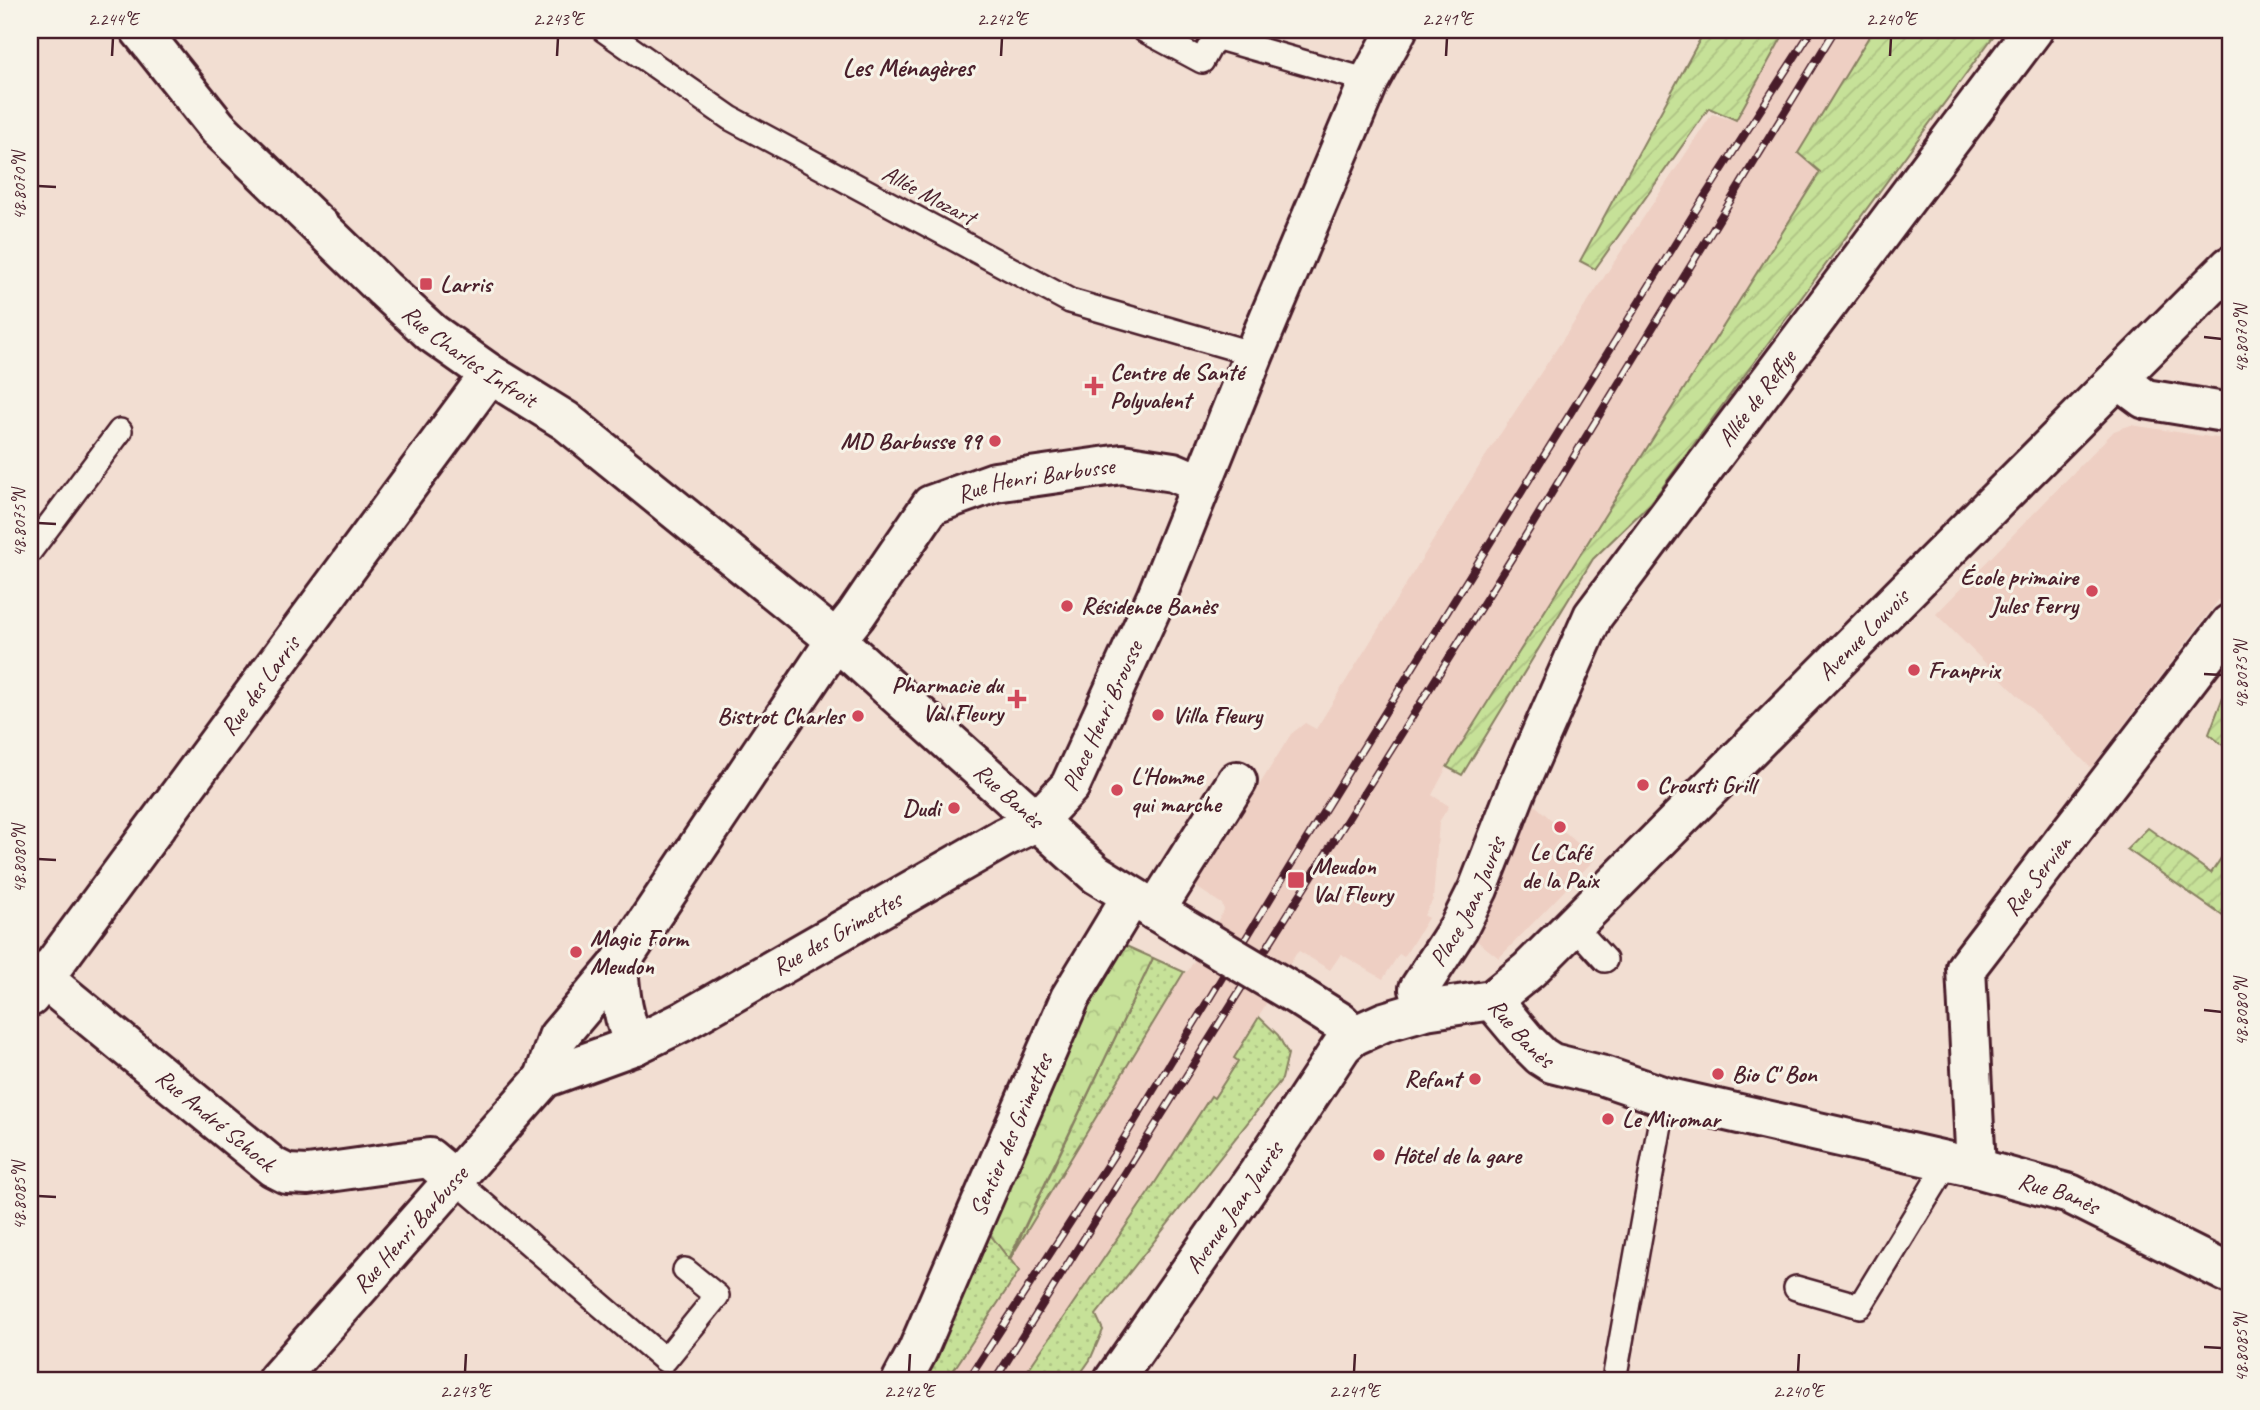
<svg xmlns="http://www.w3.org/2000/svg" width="2260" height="1410" font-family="Caveat,sans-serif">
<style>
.built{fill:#eecfc3}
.grass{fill:url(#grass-dots);stroke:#888062;stroke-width:2}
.forest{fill:url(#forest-crowns);stroke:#888062;stroke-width:2}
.garden{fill:url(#garden-furrows);stroke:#888062;stroke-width:2}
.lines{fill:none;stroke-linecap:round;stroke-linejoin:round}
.lane-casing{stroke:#4a1f2b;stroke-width:28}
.street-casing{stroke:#4a1f2b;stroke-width:44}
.secondary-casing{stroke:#4a1f2b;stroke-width:44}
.lane{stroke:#f7f3e8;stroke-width:23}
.street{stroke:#f7f3e8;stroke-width:38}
.secondary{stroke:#f7f3e8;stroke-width:38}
.rail-casing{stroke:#4a1f2b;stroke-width:8}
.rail{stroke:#f7f3e8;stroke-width:5;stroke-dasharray:16;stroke-linecap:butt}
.street-bridge-casing{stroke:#4a1f2b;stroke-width:44;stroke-linecap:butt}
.street-bridge{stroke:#f7f3e8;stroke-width:38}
.ticks{fill:none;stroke:#4a1f2b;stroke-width:2.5}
.poi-dot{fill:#d1495b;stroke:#f7f3e8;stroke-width:2.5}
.labels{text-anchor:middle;stroke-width:6;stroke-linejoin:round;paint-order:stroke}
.street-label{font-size:24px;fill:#4a1f2b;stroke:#f7f3e8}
.poi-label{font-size:24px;font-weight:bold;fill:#4a1f2b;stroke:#f7f3e8;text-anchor:start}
.neighbourhood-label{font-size:26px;font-weight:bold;fill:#4a1f2b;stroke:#f7f3e8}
.neatline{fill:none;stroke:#4a1f2b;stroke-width:2.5}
.ticks-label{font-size:18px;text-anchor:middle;fill:#4a1f2b}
</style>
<defs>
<pattern id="grass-dots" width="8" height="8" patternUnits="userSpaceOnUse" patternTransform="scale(1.75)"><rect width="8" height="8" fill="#c6e198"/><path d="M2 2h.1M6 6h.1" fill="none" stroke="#acc183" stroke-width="1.8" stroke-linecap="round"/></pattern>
<pattern id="forest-crowns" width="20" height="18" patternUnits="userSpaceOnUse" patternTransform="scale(1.75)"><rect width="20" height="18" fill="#c6e198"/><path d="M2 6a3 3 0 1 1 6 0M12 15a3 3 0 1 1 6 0" fill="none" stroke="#acc183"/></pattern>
<pattern id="garden-furrows" width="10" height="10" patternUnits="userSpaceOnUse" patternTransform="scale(1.75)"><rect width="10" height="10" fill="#c6e198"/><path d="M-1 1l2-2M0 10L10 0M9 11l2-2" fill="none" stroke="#acc183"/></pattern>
</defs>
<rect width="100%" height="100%" fill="#f2ded2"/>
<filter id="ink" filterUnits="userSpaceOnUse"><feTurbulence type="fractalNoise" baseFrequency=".0143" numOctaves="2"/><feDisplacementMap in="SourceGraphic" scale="14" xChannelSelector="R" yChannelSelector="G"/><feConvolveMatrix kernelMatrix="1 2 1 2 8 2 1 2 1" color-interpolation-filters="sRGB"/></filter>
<g filter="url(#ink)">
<g class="built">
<path d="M1786,30H1873L1798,153L1820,172L1447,767L1432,795L1449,806L1439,822L1433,900L1424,915L1428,918L1404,957L1399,954L1383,979L1341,954L1330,970L1299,951L1296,954L1234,1057L1238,1061L1214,1099L1210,1097L1149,1192L1033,1380H929L1022,1240L1184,972L1188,971L1224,910L1222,904L1196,887L1291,734L1305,723L1316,729L1485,457L1712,114L1736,121Z"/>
<path d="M2131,425L2230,440V585L2091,768L1936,614L2114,431Z"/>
<path d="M1517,789L1595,859L1499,958L1459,927Z"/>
</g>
<g class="grass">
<path d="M1153,958L1184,972L1010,1259L1019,1271L947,1380H918L986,1229L1010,1259Z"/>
<path d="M1259,1017L1278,1035L1288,1054L1282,1079L1096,1315L1103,1330L1090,1360L1076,1380H1021L1149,1192L1211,1096L1214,1098L1238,1061L1234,1058Z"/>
</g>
<path class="forest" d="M1117,942L1153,958L1009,1259L986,1229L1085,1002Z"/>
<g class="garden">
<path d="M1705,30H1786L1736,120L1709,108L1595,269L1580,261Z"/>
<path d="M1873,30H1998L1650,504L1593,559L1462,775L1447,767L1820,172L1798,153Z"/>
<path d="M2223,697L2230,704V751L2209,734Z"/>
<path d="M2148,828L2211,873L2230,845V921L2127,849Z"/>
</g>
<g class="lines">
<defs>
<g id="lane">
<path d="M604,30L730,118L1070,301L1254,354"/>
<path d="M1144,30L1202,61L1215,37L1369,81"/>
<path d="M30,551L120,431"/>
<path d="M1574,926L1605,960"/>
<path d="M454,1179L665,1360L717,1296L685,1270"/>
<path d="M1796,1288L1860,1306L1948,1162"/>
<path d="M1614,1380L1665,1097"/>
</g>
<g id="street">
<path id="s1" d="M140,30L218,128L384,289L432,333L490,374L566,421L836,640L1096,874L1179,925"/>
<path d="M2118,379L2145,399L2230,413"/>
<path d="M1155,911L1237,781"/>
<path id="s2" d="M618,966C620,994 623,1020 635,1045L682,1022L1003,838L1036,822L1070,786L1156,598L1254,354L1369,81L1397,30"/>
<path id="s3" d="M44,979L273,1167L287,1174L308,1175L429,1158L454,1179"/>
<path id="s4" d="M30,997L490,374"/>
<path d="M1300,997L1340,1022L1353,1036"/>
<path id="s5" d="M1492,1000L1528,1043L1541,1056L1552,1063L1604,1076L1665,1097L1976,1168L2070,1194L2230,1274"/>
<path id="s6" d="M1425,1010L1419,989L1459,927L1478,889L1517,789L1593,616L2033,30"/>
<path id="s7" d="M544,1078L558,1037L618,966L836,640L856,615L931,505L995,482L1122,464L1173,472L1201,484"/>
<path id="s8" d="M1976,1168L1966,968L2230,624"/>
<path id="s9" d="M902,1380L917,1352L1070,998L1131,897"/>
<path id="s10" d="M1114,1380L1259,1172L1342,1046L1353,1036L1384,1022L1425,1010L1492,1000L1529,970L2230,266"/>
</g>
<g id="secondary">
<path id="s11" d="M277,1380L544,1078L635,1045"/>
</g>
</defs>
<use href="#lane" class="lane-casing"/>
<use href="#street" class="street-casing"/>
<use href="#secondary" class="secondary-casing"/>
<use href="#lane" class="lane"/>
<use href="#street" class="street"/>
<use href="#secondary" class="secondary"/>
<defs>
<g id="rail">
<path d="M968,1380L1115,1153L1306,840L1703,199L1812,30"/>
<path d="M995,1380L1513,556L1835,30"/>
</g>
</defs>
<use href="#rail" class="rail-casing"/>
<use href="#rail" class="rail"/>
<defs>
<path id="street-bridge" d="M1179,925L1300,997"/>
</defs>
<use href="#street-bridge" class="street-bridge-casing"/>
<use href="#street-bridge" class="street-bridge"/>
</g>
</g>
<path class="ticks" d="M112,56L113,38M557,56L558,38M1001,56L1002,38M1446,56L1447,38M1890,56L1891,38M38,186L56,187M2204,337L2222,339M38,523L56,524M2204,674L2222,675M38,859L56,860M2204,1010L2222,1012M38,1196L56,1197M2204,1347L2222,1348M465,1372L466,1354M909,1372L910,1354M1354,1372L1355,1354M1798,1372L1799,1354"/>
<g class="poi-dot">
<rect x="419" y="277" width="14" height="14" rx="3.5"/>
<path d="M1090.5 375.5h7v7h7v7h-7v7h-7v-7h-7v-7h7z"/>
<circle cx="995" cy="441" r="7"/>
<circle cx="2092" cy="591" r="7"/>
<circle cx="1067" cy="606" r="7"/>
<circle cx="1914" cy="670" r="7"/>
<path d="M1013.5 688.5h7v7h7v7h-7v7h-7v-7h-7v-7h7z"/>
<circle cx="1158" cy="715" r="7"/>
<circle cx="858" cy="716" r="7"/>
<circle cx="1643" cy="785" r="7"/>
<circle cx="1117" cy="790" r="7"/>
<circle cx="954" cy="808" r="7"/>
<circle cx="1560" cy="827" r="7"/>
<rect x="1287" y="871" width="18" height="18" rx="3.5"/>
<circle cx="576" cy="952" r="7"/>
<circle cx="1718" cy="1074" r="7"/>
<circle cx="1475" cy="1079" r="7"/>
<circle cx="1608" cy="1119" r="7"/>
<circle cx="1379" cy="1155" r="7"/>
</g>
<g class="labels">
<g class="street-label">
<text transform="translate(929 195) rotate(28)" y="8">Allée Mozart</text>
<text dy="8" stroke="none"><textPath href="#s1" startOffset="466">Rue Charles Infroit</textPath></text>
<text dy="8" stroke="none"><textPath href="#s6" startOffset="707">Allée de Reffye</textPath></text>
<text dy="8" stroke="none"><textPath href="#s7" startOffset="802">Rue Henri Barbusse</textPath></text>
<text dy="8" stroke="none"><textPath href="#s10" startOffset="1085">Avenue Louvois</textPath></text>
<text dy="8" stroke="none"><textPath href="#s4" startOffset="387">Rue des Larris</textPath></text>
<text dy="8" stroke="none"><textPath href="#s2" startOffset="667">Place Henri Brousse</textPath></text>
<text dy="8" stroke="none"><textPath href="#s1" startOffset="1162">Rue Banès</textPath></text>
<text dy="8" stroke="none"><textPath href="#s8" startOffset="317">Rue Servien</textPath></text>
<text dy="8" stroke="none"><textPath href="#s6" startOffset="122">Place Jean Jaurès</textPath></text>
<text dy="8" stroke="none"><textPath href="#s2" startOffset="312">Rue des Grimettes</textPath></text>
<text dy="8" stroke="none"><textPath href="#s5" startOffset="44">Rue Banès</textPath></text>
<text dy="8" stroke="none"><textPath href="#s3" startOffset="222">Rue André Schock</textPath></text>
<text dy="8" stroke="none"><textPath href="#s9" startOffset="268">Sentier des Grimettes</textPath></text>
<text dy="8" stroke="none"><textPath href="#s5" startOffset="611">Rue Banès</textPath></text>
<text dy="8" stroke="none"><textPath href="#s10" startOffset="210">Avenue Jean Jaurès</textPath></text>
<text dy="8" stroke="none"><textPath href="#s11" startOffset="201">Rue Henri Barbusse</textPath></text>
</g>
<g class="poi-label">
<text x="440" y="292">Larris</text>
<text x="1110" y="380">Centre de Santé<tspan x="1110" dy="28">Polyvalent</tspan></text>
<text x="981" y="449" text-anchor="end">MD Barbusse 99</text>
<text x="2078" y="585" text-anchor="end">École primaire<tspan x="2078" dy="28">Jules Ferry</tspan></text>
<text x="1081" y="614">Résidence Banès</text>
<text x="1928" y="678">Franprix</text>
<text x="1003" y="693" text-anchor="end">Pharmacie du<tspan x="1003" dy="28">Val Fleury</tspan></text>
<text x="1172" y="723">Villa Fleury</text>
<text x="844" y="724" text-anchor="end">Bistrot Charles</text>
<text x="1131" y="784">L'Homme<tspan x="1131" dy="28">qui marche</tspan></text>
<text x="1657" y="793">Crousti Grill</text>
<text x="940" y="816" text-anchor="end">Dudi</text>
<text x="1560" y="860" text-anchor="middle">Le Café<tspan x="1560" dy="28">de la Paix</tspan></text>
<text x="1312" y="874">Meudon<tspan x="1312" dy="28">Val Fleury</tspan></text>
<text x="590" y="946">Magic Form<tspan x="590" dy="28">Meudon</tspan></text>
<text x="1732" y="1082">Bio C' Bon</text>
<text x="1461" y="1087" text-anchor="end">Refant</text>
<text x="1622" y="1127">Le Miromar</text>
<text x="1393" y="1163">Hôtel de la gare</text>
</g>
<g class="neighbourhood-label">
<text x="908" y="76">Les Ménagères</text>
</g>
</g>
<rect width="2260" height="1410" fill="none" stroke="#f7f3e8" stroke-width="77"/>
<rect x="38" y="38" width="2184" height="1334" class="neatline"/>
<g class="ticks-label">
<text x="113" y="25">2.244°E</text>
<text x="558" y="25">2.243°E</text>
<text x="1002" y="25">2.242°E</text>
<text x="1447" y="25">2.241°E</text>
<text x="1891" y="25">2.240°E</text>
<text transform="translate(19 186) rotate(-90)" y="6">48.8070°N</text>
<text transform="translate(2241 339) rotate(-90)" y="6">48.8070°N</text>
<text transform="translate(19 523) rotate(-90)" y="6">48.8075°N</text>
<text transform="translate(2241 675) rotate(-90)" y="6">48.8075°N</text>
<text transform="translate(19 859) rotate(-90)" y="6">48.8080°N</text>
<text transform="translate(2241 1012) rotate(-90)" y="6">48.8080°N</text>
<text transform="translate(19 1196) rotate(-90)" y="6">48.8085°N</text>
<text transform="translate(2241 1348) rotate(-90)" y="6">48.8085°N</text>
<text x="465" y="1397">2.243°E</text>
<text x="909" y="1397">2.242°E</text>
<text x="1354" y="1397">2.241°E</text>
<text x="1798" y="1397">2.240°E</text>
</g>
</svg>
